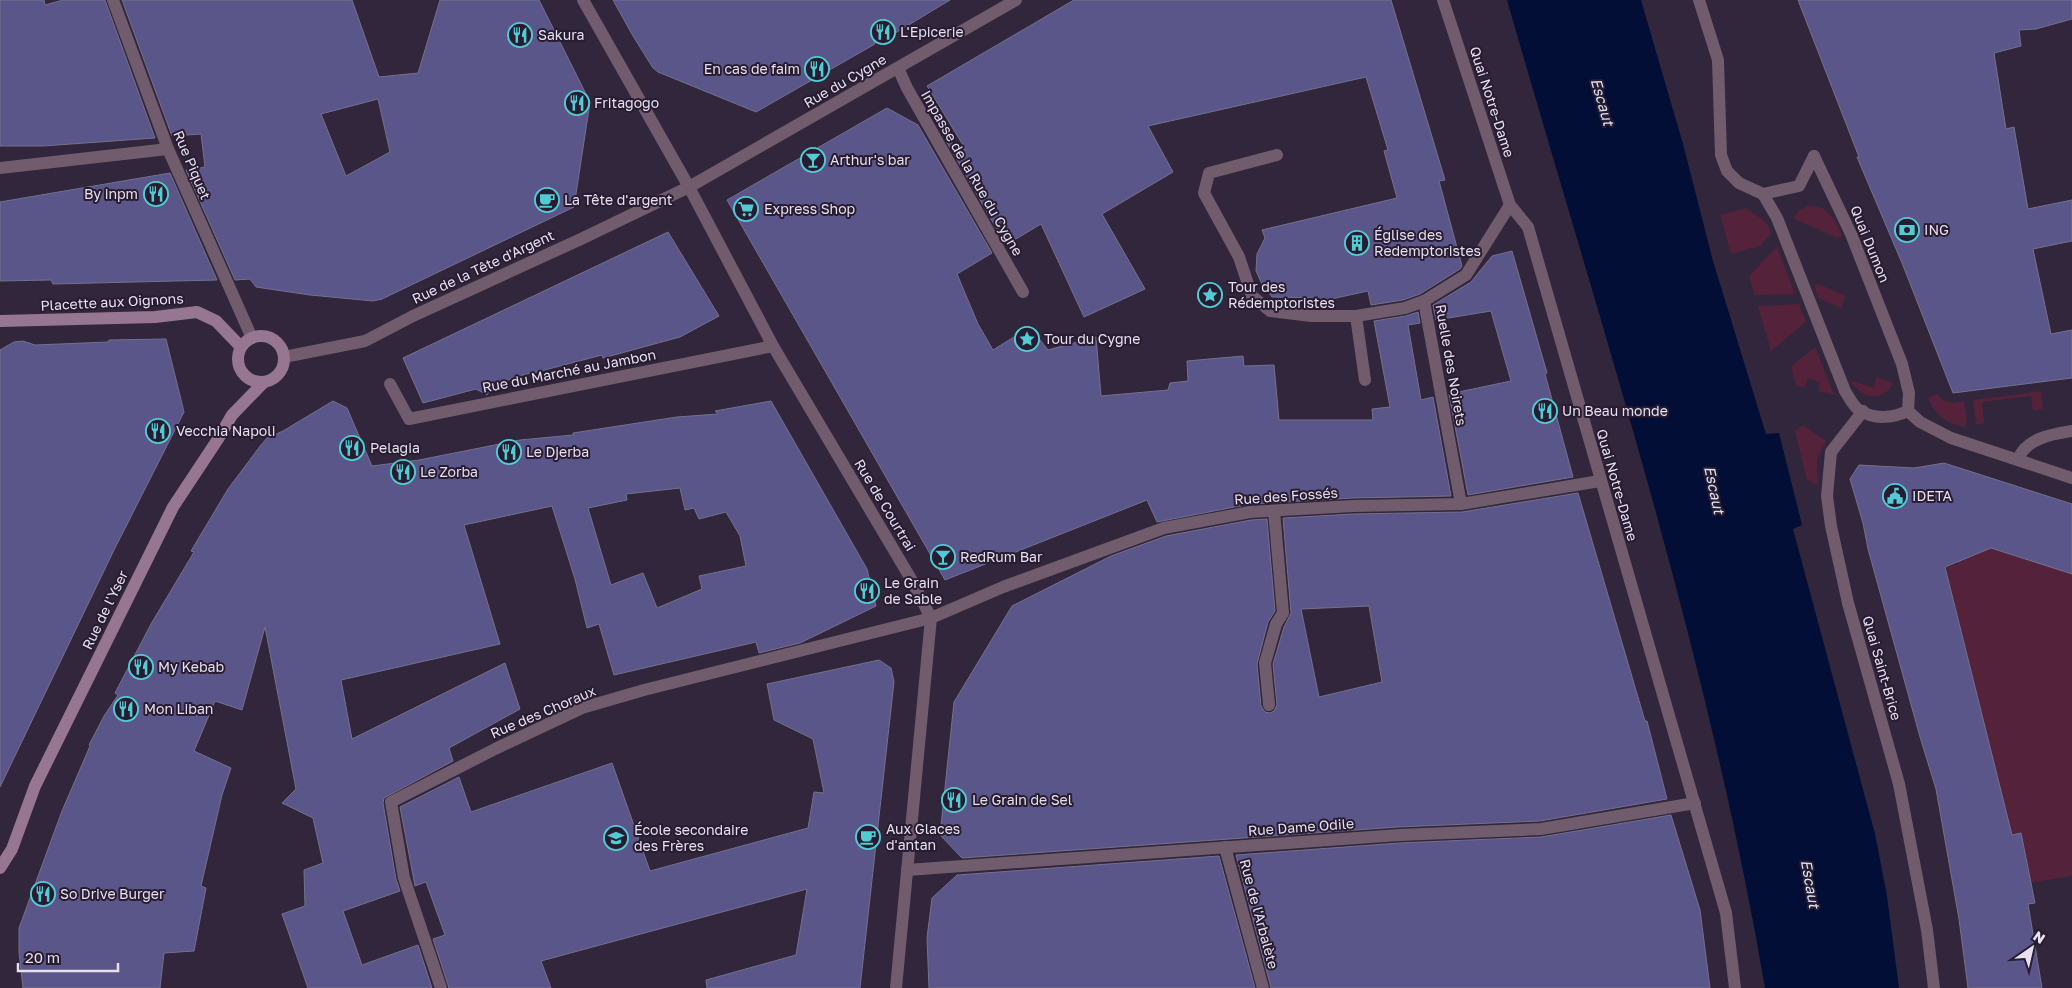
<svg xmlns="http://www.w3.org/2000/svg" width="2072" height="988" font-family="'Golos Text',sans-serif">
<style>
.green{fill:#55223b}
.water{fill:#030e37}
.building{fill:#5b568a;stroke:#73718d;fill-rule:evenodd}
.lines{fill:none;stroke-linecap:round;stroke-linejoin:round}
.lane{stroke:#705c6d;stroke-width:12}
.street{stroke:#705c6d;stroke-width:12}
.secondary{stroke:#977692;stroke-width:12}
.labels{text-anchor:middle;stroke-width:4;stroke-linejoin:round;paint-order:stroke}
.poi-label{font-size:14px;fill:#e7e0ee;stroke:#271c31;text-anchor:start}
.street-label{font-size:14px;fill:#e7e0ee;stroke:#271c31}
.water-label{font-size:15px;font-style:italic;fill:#dae1f1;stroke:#271c31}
</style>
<rect width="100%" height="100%" fill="#31263b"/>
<g class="green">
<path d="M1808,206C1827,204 1836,220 1842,236L1837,238L1793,218L1799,211Z"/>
<path d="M1746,208L1766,222L1772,233L1760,246L1731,254L1720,215Z"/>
<path d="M1777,246L1795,294L1755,295L1749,276Z"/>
<path d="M1818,284L1846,296L1841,308L1818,298L1814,285Z"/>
<path d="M1799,304L1806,322L1771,351L1758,306Z"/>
<path d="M1815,347L1834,395L1818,391L1820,382L1808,378L1805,388L1796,386L1791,367Z"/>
<path d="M1877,377L1893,383C1882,404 1864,398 1851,383L1853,381L1873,388Z"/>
<path d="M2041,391L2043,409L2033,411L2031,396L1982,402L1984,423L1976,425L1973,400Z"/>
<path d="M1938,394L1941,399L1952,403L1964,401L1967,419L1965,427C1946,424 1936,415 1928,398Z"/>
<path d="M1803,425L1826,441L1817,459L1818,485L1807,480L1795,431Z"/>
<path d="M1957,535L2072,573V876L2022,884L1946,567L1958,564L1952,544Z"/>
</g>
<path class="water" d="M1507,0H1641L1683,144L1713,261L1766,434L1779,433L1802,525L1793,529L1875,834L1887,896L1899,988H1765C1708,652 1601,327 1507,0Z"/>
<g class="building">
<path d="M0,0H44L45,5L63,0H105L155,138L43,146H0Z"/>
<path d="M122,0H352L379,77L418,73L440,0H539L590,102L574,207L382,299L373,301L310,295L256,287L250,279L235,280L186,170L205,167L201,134L172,136ZM378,99L390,152L346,176L321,114Z"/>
<path d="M613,0H950L897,32L874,42L875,44L756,112L658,72L653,68L633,36Z"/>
<path d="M1074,0H1391L1445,180L1439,181L1462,266L1460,269L1420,294L1403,300L1371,305L1368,291L1322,301L1321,298L1272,297L1262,284L1256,271L1257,254L1265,238L1262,230L1397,198L1384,151L1388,150L1366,77L1148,126L1173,172L1102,214L1145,289L1084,317L1041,224L1006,245L945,139L966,150L927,86Z"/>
<path d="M1798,0H2072V19L2036,29L2019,30L2021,46L1994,53L2006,129L2014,127L2028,209L2072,200V241L2033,249L2051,334L2072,330V378L1953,393L1902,263L1857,157H1859Z"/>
<path d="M887,108L918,125L992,253L957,274L978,324L993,350L1030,327L1048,350L1096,337L1101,396L1168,390L1170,383L1188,381L1187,361L1243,356L1244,366L1274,365L1279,420H1373L1372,409L1390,407L1374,321L1406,316L1418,312L1420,323L1408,325L1421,400L1433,397L1451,496L1353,498L1250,504L1157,522L1147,500L945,580L727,200Z"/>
<path d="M170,173L217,280L53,284L51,280L0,281V202Z"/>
<path d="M668,232L719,316L680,337L603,358L602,355L533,373V372L492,385L487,395L476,389L423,403L403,358Z"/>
<path d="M1512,251L1547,373L1545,374L1573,477L1468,495L1449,394L1511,381L1491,311L1436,320L1433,305L1471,282L1492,256Z"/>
<path d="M166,339L184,412L114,550L0,787V350L14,342L23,341L35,345L108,342L109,340Z"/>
<path d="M333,401L347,408L372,466L419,460L520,440L573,435V433L677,417L718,414L715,411L771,401L867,569L876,606L800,643L759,653L756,642L614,675L599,624L587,628L575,579L552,506L464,525L500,644L341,680L352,739L505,663L520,709L449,748L453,761L384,798L383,803L396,879L400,891L343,911L362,965L418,945L432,988H308L282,914L305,906L304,870L323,863L313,818L282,803L296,789L265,627L242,710L215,701L194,751L231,768L222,795L201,886L206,888L194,951L164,953L160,988H23L19,952V928L62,811L90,746L89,745L104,716L118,695L115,693L151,624L194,552L191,551L228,489L261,445L267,438L283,431ZM680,488L685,510L694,508L699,519L726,512L740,536L746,566L699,576L702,589L657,608L643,573L611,585L588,508L627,500L626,494Z"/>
<path d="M1944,463L2072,504V574L1991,548L1945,567L2012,835L2021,833L2035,903L2028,904L2042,988H1968L1959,919L1936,789L1920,737L1868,549L1863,523L1850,479L1859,465L1914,468Z"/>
<path d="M1578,493L1645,721H1647L1667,799L1540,821L1398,827L962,858L940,835L954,702L1012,606L1111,556L1166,536L1251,520L1267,519L1275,611L1268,622L1257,664L1261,706L1265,712L1270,713L1274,711L1277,705L1273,664L1284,627L1291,613L1283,518L1353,514L1462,512ZM1369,606L1382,682L1319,697L1301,609Z"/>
<path d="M879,660L891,668L894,682L860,988H707L706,980L796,955L807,889L541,961L551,988H449L433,939L445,935L426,882L415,886L400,807L459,777L471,812L612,763L650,871L808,828L814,792L824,793L813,739L774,720L767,684Z"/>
<path d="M1671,815L1700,910L1710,988H1271L1236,855L1399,843L1541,837Z"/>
<path d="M1219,856L1255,988H929L927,938L932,898L957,875Z"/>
</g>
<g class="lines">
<g class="lane">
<path d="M1277,155L1209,173L1204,193L1239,257L1252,296L1270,311L1311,316H1356L1405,308L1424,301"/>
<path d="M1356,316L1365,380"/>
<path d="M1269,705L1265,663L1276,624L1283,613L1274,511"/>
</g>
<g class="street">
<path d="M113,0L168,149L252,338"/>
<path d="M583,0L689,187L773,346L911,579L931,618L896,988"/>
<path d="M1443,0L1510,205L1528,227L1726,913L1735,988"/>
<path d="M1699,0L1718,60L1721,155L1727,171L1739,183L1763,194L1799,186L1814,156"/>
<path d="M898,68L907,88L1023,292"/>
<path d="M1814,156L1851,234L1902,364L1909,393L1908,411"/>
<path d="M0,168L168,149"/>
<path d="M1763,194L1777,218L1845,391C1849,397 1853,406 1859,410C1874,420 1893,418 1908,411"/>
<path d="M284,357L365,341L413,316L581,239L689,187L1016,0"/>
<path d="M390,384L409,419L773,346"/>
<path d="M1863,411L1831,452L1827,496L1831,526L1848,603L1899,784L1927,930L1934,988"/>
<path d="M1908,411L1920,422L1951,438L2072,478"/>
<path d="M2018,460C2025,438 2053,434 2072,431"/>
<path d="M1461,504L1424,301L1466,275L1510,205"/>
<path d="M1225,847L1263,988"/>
<path d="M907,870L1399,835L1541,829L1695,803"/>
<path d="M441,988L404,878L391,802L495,749L582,708L644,690L931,618L1003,587L1164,528L1250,512L1353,506L1461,504L1600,481"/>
</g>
<g class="secondary">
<path d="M0,321L155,317L197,312L216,321L241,347"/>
<circle cx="261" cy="359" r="23"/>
<path d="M0,868L12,849L35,786L173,507L218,439L232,415L264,382"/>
</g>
</g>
<defs>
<symbol id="restaurant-ring" viewBox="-11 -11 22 22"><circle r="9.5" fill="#271c31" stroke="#51ccd3" stroke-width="1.5"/><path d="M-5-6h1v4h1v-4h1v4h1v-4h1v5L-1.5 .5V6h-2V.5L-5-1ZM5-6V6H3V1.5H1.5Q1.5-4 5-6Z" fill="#51ccd3"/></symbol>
<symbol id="bar-ring" viewBox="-11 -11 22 22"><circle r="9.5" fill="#271c31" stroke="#51ccd3" stroke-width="1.5"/><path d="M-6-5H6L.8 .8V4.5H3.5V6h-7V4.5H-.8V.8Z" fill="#51ccd3"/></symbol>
<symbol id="cafe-ring" viewBox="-11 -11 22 22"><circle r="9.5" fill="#271c31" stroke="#51ccd3" stroke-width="1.5"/><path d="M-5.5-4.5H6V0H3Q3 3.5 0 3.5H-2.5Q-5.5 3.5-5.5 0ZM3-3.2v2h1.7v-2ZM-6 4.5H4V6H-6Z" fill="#51ccd3"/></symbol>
<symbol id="supermarket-ring" viewBox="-11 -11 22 22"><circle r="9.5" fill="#271c31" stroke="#51ccd3" stroke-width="1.5"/><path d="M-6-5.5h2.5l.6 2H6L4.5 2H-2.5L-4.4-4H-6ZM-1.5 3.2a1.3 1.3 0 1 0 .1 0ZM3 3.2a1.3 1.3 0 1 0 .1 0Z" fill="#51ccd3"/></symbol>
<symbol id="bank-ring" viewBox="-11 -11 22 22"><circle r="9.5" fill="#271c31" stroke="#51ccd3" stroke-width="1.5"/><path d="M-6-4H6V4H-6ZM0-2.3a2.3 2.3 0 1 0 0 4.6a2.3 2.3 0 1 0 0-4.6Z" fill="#51ccd3"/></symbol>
<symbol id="building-ring" viewBox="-11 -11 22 22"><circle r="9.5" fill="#271c31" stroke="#51ccd3" stroke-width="1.5"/><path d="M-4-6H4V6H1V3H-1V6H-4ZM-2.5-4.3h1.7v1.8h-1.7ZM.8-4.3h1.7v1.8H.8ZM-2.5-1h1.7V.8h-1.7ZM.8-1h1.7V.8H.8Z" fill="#51ccd3"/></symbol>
<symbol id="sight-ring" viewBox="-11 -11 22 22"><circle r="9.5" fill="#271c31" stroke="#51ccd3" stroke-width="1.5"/><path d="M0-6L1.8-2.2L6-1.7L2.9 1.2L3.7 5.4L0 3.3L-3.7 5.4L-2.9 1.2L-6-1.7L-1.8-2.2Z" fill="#51ccd3"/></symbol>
<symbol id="civic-ring" viewBox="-11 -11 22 22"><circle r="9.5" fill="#271c31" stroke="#51ccd3" stroke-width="1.5"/><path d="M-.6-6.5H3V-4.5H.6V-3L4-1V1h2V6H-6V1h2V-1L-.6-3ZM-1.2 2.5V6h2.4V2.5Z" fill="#51ccd3"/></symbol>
<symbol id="school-ring" viewBox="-11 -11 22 22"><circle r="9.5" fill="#271c31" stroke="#51ccd3" stroke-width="1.5"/><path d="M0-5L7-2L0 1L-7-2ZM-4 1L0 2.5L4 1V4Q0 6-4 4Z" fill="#51ccd3"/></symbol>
</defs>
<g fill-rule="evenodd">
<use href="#restaurant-ring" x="869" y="18" width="28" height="28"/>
<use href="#restaurant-ring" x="506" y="21" width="28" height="28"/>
<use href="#restaurant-ring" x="803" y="55" width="28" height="28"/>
<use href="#restaurant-ring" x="563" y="89" width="28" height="28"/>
<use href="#bar-ring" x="799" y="146" width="28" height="28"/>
<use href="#restaurant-ring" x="142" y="180" width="28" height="28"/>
<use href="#cafe-ring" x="533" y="186" width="28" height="28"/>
<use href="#supermarket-ring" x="732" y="195" width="28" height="28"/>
<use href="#bank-ring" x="1893" y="216" width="28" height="28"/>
<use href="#building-ring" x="1343" y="229" width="28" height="28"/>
<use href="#sight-ring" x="1196" y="281" width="28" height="28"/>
<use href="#sight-ring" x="1013" y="325" width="28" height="28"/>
<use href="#restaurant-ring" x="1531" y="397" width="28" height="28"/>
<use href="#restaurant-ring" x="144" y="417" width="28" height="28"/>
<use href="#restaurant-ring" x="338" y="434" width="28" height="28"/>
<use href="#restaurant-ring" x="495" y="438" width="28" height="28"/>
<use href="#restaurant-ring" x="389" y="458" width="28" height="28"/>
<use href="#civic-ring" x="1881" y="482" width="28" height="28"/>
<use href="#bar-ring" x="929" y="543" width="28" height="28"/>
<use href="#restaurant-ring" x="853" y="577" width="28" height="28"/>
<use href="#restaurant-ring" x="127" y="653" width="28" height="28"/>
<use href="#restaurant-ring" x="112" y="695" width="28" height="28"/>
<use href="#restaurant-ring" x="940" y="786" width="28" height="28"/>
<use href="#cafe-ring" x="854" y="823" width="28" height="28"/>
<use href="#school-ring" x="602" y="824" width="28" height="28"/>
<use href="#restaurant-ring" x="29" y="880" width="28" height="28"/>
</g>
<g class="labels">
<g class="poi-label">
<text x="900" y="37">L'Epicerie</text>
<text x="538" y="40">Sakura</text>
<text x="800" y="74" text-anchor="end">En cas de faim</text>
<text x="594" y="108">Fritagogo</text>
<text x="830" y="165">Arthur's bar</text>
<text x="138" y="199" text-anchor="end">By inpm</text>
<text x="564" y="205">La Tête d'argent</text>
<text x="764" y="214">Express Shop</text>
<text x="1924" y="235">ING</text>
<text x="1374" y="240">Église des<tspan x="1374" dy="16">Redemptoristes</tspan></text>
<text x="1228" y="292">Tour des<tspan x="1228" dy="16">Rédemptoristes</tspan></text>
<text x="1044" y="344">Tour du Cygne</text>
<text x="1562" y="416">Un Beau monde</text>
<text x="176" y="436">Vecchia Napoli</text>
<text x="370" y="453">Pelagia</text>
<text x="526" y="457">Le Djerba</text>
<text x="420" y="477">Le Zorba</text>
<text x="1912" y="501">IDETA</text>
<text x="960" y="562">RedRum Bar</text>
<text x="884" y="588">Le Grain<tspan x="884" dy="16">de Sable</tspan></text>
<text x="158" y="672">My Kebab</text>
<text x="144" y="714">Mon Liban</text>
<text x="972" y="805">Le Grain de Sel</text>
<text x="886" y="834">Aux Glaces<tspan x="886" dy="16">d'antan</tspan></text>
<text x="634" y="835">École secondaire<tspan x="634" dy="16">des Frères</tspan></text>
<text x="60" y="899">So Drive Burger</text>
</g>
<g class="street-label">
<text transform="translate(845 81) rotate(-30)" y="5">Rue du Cygne</text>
<text transform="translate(1492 102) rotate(72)" y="5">Quai Notre-Dame</text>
<text transform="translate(192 165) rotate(67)" y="5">Rue Piquet</text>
<text transform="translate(972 173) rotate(60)" y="5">Impasse de la Rue du Cygne</text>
<text transform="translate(1870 244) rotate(68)" y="5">Quai Dumon</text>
<text transform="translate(483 267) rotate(-25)" y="5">Rue de la Tête d'Argent</text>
<text transform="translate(112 302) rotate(-3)" y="5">Placette aux Oignons</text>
<text transform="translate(1451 365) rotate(80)" y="5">Ruelle des Noirets</text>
<text transform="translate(569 371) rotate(-11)" y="5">Rue du Marché au Jambon</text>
<text transform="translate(1617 485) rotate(74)" y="5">Quai Notre-Dame</text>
<text transform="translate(1286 496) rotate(-4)" y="5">Rue des Fossés</text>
<text transform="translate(885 505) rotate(59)" y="5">Rue de Courtrai</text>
<text transform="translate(105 610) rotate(-64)" y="5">Rue de l'Yser</text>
<text transform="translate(1882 668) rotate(74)" y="5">Quai Saint-Brice</text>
<text transform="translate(543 712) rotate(-23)" y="5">Rue des Choraux</text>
<text transform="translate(1301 827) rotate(-4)" y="5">Rue Dame Odile</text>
<text transform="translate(1259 914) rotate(75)" y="5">Rue de l'Arbalète</text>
</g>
<g class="water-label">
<text transform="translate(1602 102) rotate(74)" y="5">Escaut</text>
<text transform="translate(1714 490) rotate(78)" y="5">Escaut</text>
<text transform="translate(1810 884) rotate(80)" y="5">Escaut</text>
</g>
</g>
<g transform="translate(2032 948) rotate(34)" stroke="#271c31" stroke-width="4" paint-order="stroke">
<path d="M0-4L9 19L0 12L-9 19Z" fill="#e7e0ee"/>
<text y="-8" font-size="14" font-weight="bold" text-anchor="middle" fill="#e7e0ee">N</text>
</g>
<path d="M18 963v8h100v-8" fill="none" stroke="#e7e0ee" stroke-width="2.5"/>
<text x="25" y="963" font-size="15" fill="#e7e0ee" stroke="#271c31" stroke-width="4" paint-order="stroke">20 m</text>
</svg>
